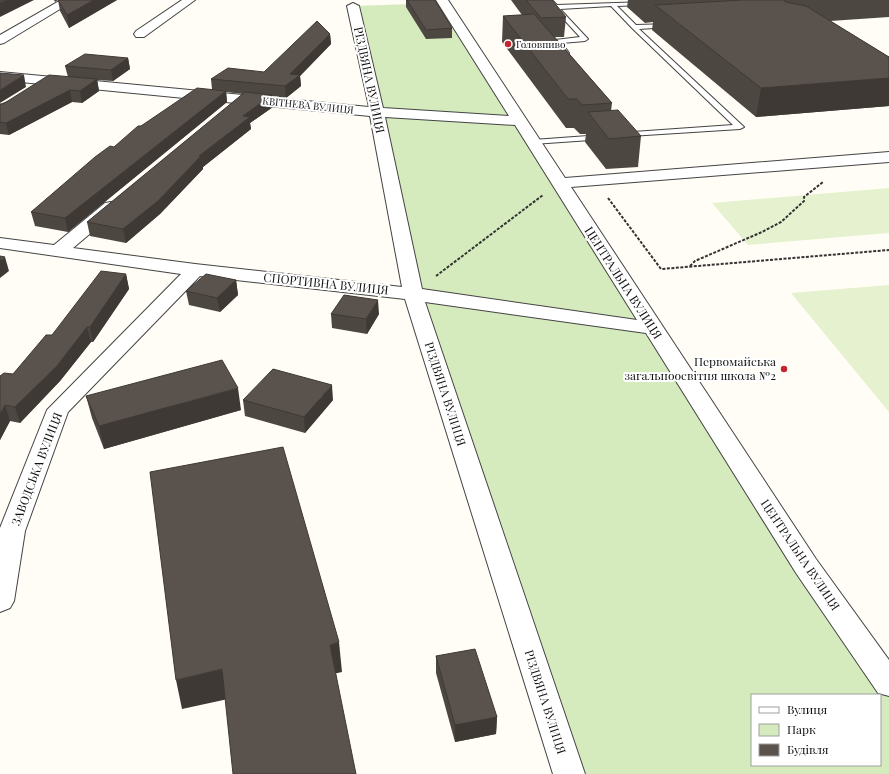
<svg xmlns="http://www.w3.org/2000/svg" width="889" height="774" font-family="'Playfair Display',serif">
<style>
.green{fill:#d5ebbd;fill-rule:evenodd}
.pitch{fill:#e6f2cf}
.lines{fill:none;stroke-linecap:round;stroke-linejoin:round}
.service-casing{stroke:#444;stroke-width:2}
.minor-casing{stroke:#444;stroke-width:2}
.path{stroke:#333;stroke-width:2;stroke-dasharray:3 1.5;stroke-linecap:butt}
.service{fill:#fff;fill-rule:evenodd}
.minor{fill:#fff;fill-rule:evenodd}
.wall{fill:#4d4742}
.shaded-wall{fill:#3f3936}
.building{fill:#5a524d;stroke:#3f3936}
.poi-dot{fill:#c4262e;stroke:#fff;stroke-width:1.5}
.labels{text-anchor:middle;stroke-width:4;stroke-linejoin:round;paint-order:stroke}
.far-poi-label{font-size:10px;fill:#111;stroke:#fff;text-anchor:start}
.far-street-label{font-size:10px;fill:#111;stroke:#fff}
.street-label{font-size:12px;fill:#111;stroke:#fff}
.poi-label{font-size:12px;fill:#111;stroke:#fff;text-anchor:end}
</style>
<rect width="100%" height="100%" fill="#fffdf5"/>
<path class="green" d="M444,3L889,685V774H569L413,294L353,6ZM752,695H880V765H752Z"/>
<g class="pitch">
<path d="M889,188V233L748,245L712,203Z"/>
<path d="M889,285V412L791,293Z"/>
</g>
<g class="lines">
<defs>
<g id="service">
<path d="M546,0H552L557,5L645,2L646,3L643,5L617,6L636,25L671,24L672,25L669,27L639,29L744,127L740,129L630,136L629,134L633,132L733,125L632,28L611,6L560,9L588,39L585,41L562,43L569,53L564,54L554,41L555,40L580,37Z"/>
<path d="M602,135L606,137L605,139L533,144L529,142L533,140Z"/>
</g>
<g id="minor">
<path d="M61,0H75L4,43L0,44V35Z"/>
<path d="M182,0H195L144,37H136L134,34L136,31Z"/>
<path d="M436,0H448L565,178L889,152V162L571,187L816,559L889,660V696L878,693L796,573L646,333L425,302L585,774H553L405,299L200,276L68,412L25,531L14,601L10,608L0,612V528L47,410L181,274L0,248V238L54,245L105,203L111,202L117,203L119,207L117,211L73,248L195,264L402,287L370,116L0,80V72L369,107L347,6L353,3L359,6L383,108L509,116ZM385,117L515,125L637,320L422,289Z"/>
</g>
</defs>
<use href="#service" class="service-casing"/>
<use href="#minor" class="minor-casing"/>
<g class="path">
<path d="M608,198L661,269L889,250"/>
<path d="M690,266L695,261L762,232L781,222L804,201V197L823,182"/>
<path d="M436,276L543,195"/>
</g>
<use href="#service" class="service"/>
<use href="#minor" class="minor"/>
</g>
<g class="wall">
<path d="M54,0H117L69,28L60,11L58,0L55,2Z"/>
<path d="M406,0H435L452,28V38L426,39L406,7Z"/>
<path d="M511,0H552L566,17L564,37H555L612,103L611,111L641,136L638,167L606,169L585,142L586,134H580L574,128H566L502,42L503,16L522,15Z"/>
<path d="M628,0H889V17L830,21L889,57V106L756,117L652,30L653,22L645,23L627,7Z"/>
<path d="M330,34L331,44L300,76L301,86L286,98L272,96L273,107L250,123L251,129L203,167V169L160,214L126,243L90,236L87,222L243,94L226,92L227,102L68,232L35,226L31,212L141,126L212,89L211,79L264,72Z"/>
<path d="M128,58L130,69L113,81L97,80L99,91L82,103L72,102L9,135L0,134V104L68,77L65,66Z"/>
<path d="M126,274L129,289L93,342H91L60,381L20,423L10,421L0,440V376L13,374L52,335Z"/>
<path d="M236,280L238,295L220,312L189,305L186,291Z"/>
<path d="M331,314H379L367,334L332,328Z"/>
<path d="M86,396L241,410L104,449L92,418Z"/>
<path d="M243,400H333L305,433L245,416Z"/>
<path d="M436,656L497,717L496,734L455,742L436,673Z"/>
</g>
<g class="shaded-wall">
<path d="M7,0H34L0,17V3Z"/>
<path d="M94,0H117L69,28L67,15Z"/>
<path d="M330,34L331,44L300,76L301,86L286,98L285,86L290,74Z"/>
<path d="M128,58L130,69L113,81L111,70Z"/>
<path d="M24,75L26,87L0,103V90Z"/>
<path d="M889,78V106L756,117L761,88Z"/>
<path d="M97,79L99,91L82,103L80,91Z"/>
<path d="M70,90L72,102L9,135L6,123Z"/>
<path d="M226,91L227,102L68,232L65,218Z"/>
<path d="M272,95L273,107L250,123L251,129L203,167V169L160,214L126,243L123,229L199,156L243,116Z"/>
<path d="M5,257L9,271L0,278V261Z"/>
<path d="M126,274L129,289L93,342L90,327Z"/>
<path d="M236,280L238,295L220,312L217,298Z"/>
<path d="M378,300L379,314L367,334L366,319Z"/>
<path d="M87,327L91,342L60,381L20,423L15,407Z"/>
<path d="M332,385L333,400L305,433L304,417Z"/>
<path d="M238,388L241,410L104,449L99,426Z"/>
<path d="M5,405L10,421L0,440V415Z"/>
<path d="M339,642L342,672L333,674L330,645Z"/>
<path d="M222,669L228,699L182,709L176,680Z"/>
<path d="M497,717L496,734L455,742V725Z"/>
</g>
<g class="building">
<path d="M0,0H7L0,3Z"/>
<path d="M58,0H94L67,15Z"/>
<path d="M407,0H435L452,28L426,30Z"/>
<path d="M526,0H552L566,17L541,18Z"/>
<path d="M743,0H785V2L806,6L889,57V78L761,88L655,5Z"/>
<path d="M534,14L612,103L582,105L577,99H568L503,16Z"/>
<path d="M317,21L330,34L290,74L300,75L285,86L211,79L228,68L264,72Z"/>
<path d="M85,54L128,58L111,70L65,66Z"/>
<path d="M0,73L24,75L0,90Z"/>
<path d="M49,75L97,79L80,91L70,90L6,123L0,122V104H3Z"/>
<path d="M197,88L226,91L65,218L31,212L95,157L110,146L114,147L138,126H141Z"/>
<path d="M245,92L272,95L243,116L250,117L199,156H201L158,201L123,229L87,222Z"/>
<path d="M618,110L641,136L609,139L588,112Z"/>
<path d="M0,256L5,257L0,261Z"/>
<path d="M101,271L126,274L90,327H87L57,366L15,407L5,405L0,415V376L4,373L13,374L46,335H52Z"/>
<path d="M206,274L236,280L217,298L186,291Z"/>
<path d="M344,295L378,300L366,319L331,314Z"/>
<path d="M222,360L238,388L99,426L86,396Z"/>
<path d="M273,369L332,385L304,417L243,400Z"/>
<path d="M283,447L339,642L330,645L356,774H233L222,669L176,680L150,472Z"/>
<path d="M475,649L497,717L455,725L436,656Z"/>
</g>
<g class="poi-dot">
<circle cx="508" cy="44" r="4"/>
<circle cx="784" cy="369" r="4"/>
</g>
<g class="labels">
<g class="far-poi-label">
<text x="516" y="48">Головпиво</text>
</g>
<g class="far-street-label">
<text transform="translate(308 105) rotate(6)" y="4">КВІТНЕВА ВУЛИЦЯ</text>
</g>
<g class="street-label">
<text transform="translate(369 80) rotate(78)" y="4">РІЗДВЯНА ВУЛИЦЯ</text>
<text transform="translate(623 283) rotate(57)" y="4">ЦЕНТРАЛЬНА ВУЛИЦЯ</text>
<text transform="translate(326 284) rotate(6)" y="4">СПОРТИВНА ВУЛИЦЯ</text>
<text transform="translate(445 394) rotate(72)" y="4">РІЗДВЯНА ВУЛИЦЯ</text>
<text transform="translate(37 469) rotate(-69)" y="4">ЗАВОДСЬКА ВУЛИЦЯ</text>
<text transform="translate(800 555) rotate(56)" y="4">ЦЕНТРАЛЬНА ВУЛИЦЯ</text>
<text transform="translate(545 702) rotate(72)" y="4">РІЗДВЯНА ВУЛИЦЯ</text>
</g>
<g class="poi-label">
<text x="776" y="366">Первомайська<tspan x="776" dy="14">загальноосвітня школа №2</tspan></text>
</g>
</g>
<rect x="751" y="694" width="130" height="72" fill="#ffffff" stroke="#a0a0a0"/>
<rect x="759" y="707" width="20" height="6" fill="#ffffff" stroke="#a0a0a0"/>
<text x="787" y="714" font-size="12" fill="#111111">Вулиця</text>
<rect x="759" y="724" width="20" height="12" fill="#d5ebbd" stroke="#a0a0a0"/>
<text x="787" y="734" font-size="12" fill="#111111">Парк</text>
<rect x="759" y="744" width="20" height="12" fill="#5a524d" stroke="#a0a0a0"/>
<text x="787" y="754" font-size="12" fill="#111111">Будівля</text>
</svg>
